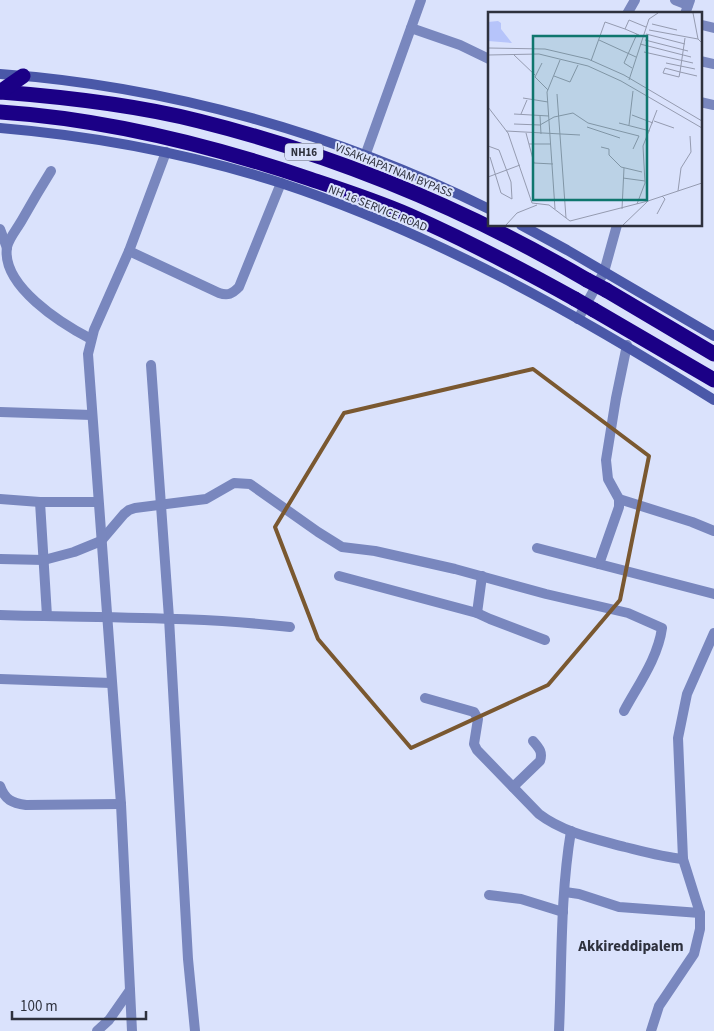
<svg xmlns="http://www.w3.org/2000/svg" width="714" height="1031" font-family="'Source Sans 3',sans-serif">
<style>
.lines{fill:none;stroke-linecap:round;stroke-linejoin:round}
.street{stroke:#7987be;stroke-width:10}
.secondary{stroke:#4a58a8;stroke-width:10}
.highway{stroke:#1b0086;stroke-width:15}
.highway-bridge{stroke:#1b0086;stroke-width:15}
.marked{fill:none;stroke:#7a5830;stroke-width:4;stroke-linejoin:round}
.labels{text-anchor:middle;stroke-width:4;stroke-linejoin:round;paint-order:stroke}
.shield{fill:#dae2fc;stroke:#626676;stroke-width:1}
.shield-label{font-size:11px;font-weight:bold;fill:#2e313d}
.street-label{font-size:12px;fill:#2e313d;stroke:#dae2fc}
.quarter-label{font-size:15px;font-weight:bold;fill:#2e313d;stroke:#dae2fc}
.inset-road{fill:none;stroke:#959bb0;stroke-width:1}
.view{fill:#0f766e;fill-opacity:0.15;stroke:#0f766e;stroke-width:2.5}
.inset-edge{fill:none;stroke:#2e313d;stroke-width:2.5}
</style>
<rect width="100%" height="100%" fill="#dae2fc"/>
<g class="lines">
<g class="street">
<path d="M675,0L688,5"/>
<path d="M627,14L635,0"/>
<path d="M685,14L690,0"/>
<path d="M702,25L714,28"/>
<path d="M411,28L460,45L489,59"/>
<path d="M700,61L714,64"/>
<path d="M700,102L714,105"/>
<path d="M365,156L421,0"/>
<path d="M51,171C41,187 31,204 22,220C17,229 9,238 7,247C1,286 62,324 91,339"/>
<path d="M0,229L7,248"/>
<path d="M129,251L219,293C228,296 232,294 239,287L281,183"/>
<path d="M578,319L604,272L617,225"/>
<path d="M151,365L169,618L188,959L195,1031"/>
<path d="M0,412L92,415"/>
<path d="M0,499L40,502H98"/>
<path d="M619,499L692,522L714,531"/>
<path d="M40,502L47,616"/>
<path d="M537,548L714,594"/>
<path d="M0,559L44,560L74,552L101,541L124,514L129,510L135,508L206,499L234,483L250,484L318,532L342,547L375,551L455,569L546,594L628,613L662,628C658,658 638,685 624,711"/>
<path d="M599,564L619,507V499L608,479L606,460L616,398L627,345"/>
<path d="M339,576L477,613L490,619L545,640"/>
<path d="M477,613L482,576"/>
<path d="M0,615C97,618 194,616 290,627"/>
<path d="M0,679L111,683"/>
<path d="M425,698L474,712L478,719L474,744L477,750L539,814C564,833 596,839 625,847C645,852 663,857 683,859"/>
<path d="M0,786C5,800 12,803 26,805L121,804"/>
<path d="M513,787L540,761C543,752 539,748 533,741"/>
<path d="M565,892L579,894L619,907L700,913"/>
<path d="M489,895L521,899L563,912"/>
<path d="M97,1031L109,1020L130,990"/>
<path d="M132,1031L121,804L88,354L94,330L129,251L166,152"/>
<path d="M559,1031C562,964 560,897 571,831"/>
<path d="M651,1031L659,1006L694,954L700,929V913L683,859L678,738L687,694L714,633"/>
</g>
<g class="secondary">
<path d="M0,74C168,86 338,134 489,209"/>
<path d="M0,128C95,136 190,154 281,183C435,234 577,314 714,400"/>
<path d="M521,225L567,250L714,336"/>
</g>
<g class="highway">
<path d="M0,92C65,97 136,105 199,121C335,155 466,209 587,280"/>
<path d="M0,92L23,76"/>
<path d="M0,112C105,119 210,145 310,179C343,190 377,201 409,215C466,240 521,269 575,299"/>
<path d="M606,290L714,354"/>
<path d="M594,310L714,380"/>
</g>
<g class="highway-bridge">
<path d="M587,280L606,290"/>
<path d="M575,299L594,310"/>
</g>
</g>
<path class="marked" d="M533,369L649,456L620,600L548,685L411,748L318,639L275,527L344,413Z"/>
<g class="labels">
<rect class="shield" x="285" y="143.5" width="38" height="17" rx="4"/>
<g class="shield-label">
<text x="304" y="156">NH16</text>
</g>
<g class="street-label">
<text transform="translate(394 170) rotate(22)" y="4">VISAKHAPATNAM BYPASS</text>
<text transform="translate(378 208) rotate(22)" y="4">NH 16 SERVICE ROAD</text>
</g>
<g class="quarter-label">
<text x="631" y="951">Akkireddipalem</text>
</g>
</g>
<g transform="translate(488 12)">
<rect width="214" height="214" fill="#dae2fc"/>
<path d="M10,9L13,11V17L24,31L0,29V10Z" fill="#b6c4fa"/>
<path class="inset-road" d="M205,1L210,27L214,31M164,12L189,18M137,17L151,23M161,18L210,27M158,22L197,32M197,26L192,60L191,65L175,61L177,56L192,60L209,64M111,28L148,45M157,28L200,39M152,32L203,45M0,36L57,37L100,47L136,63L214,109M156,40L205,51M0,43L51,42L100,54L133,69L214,116M26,43L47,63M103,49L117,10L137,17L141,8L158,15M54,51L47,65L60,78M178,51L207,57M144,56L136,51L149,22M66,64L82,70L90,53M141,68L161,7L170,1M69,82L78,206M35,86L60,90M0,95L20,121L44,191L61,193L82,209L160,189M26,102L61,104M33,102L39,88M144,103L165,111M52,104L53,122M166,109L186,116M131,111L162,119M26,112L52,113L66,105L85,101L100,111L151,124L145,137M141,113L145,79M99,115L132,126M18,119L92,123M38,121L46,151L65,152M41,132H63M0,134L11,138L23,170L24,187L13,181L2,145M113,135L121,137V143L133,155L154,160M0,165L32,153M135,166L157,169M190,179L193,156L203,140L202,124M149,192L157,171L155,134L169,98M67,197L59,80L72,48M134,197L136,156M169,202L177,187L174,184M18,213L29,201L49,193M135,213L160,189L214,171"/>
<path class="view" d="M45,24H159V188H45Z"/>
<rect width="214" height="214" class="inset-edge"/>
</g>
<path d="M12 1011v8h134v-8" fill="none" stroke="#2e313d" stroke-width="2.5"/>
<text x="20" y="1011" font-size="15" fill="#2e313d" stroke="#dae2fc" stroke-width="4" paint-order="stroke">100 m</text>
</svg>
